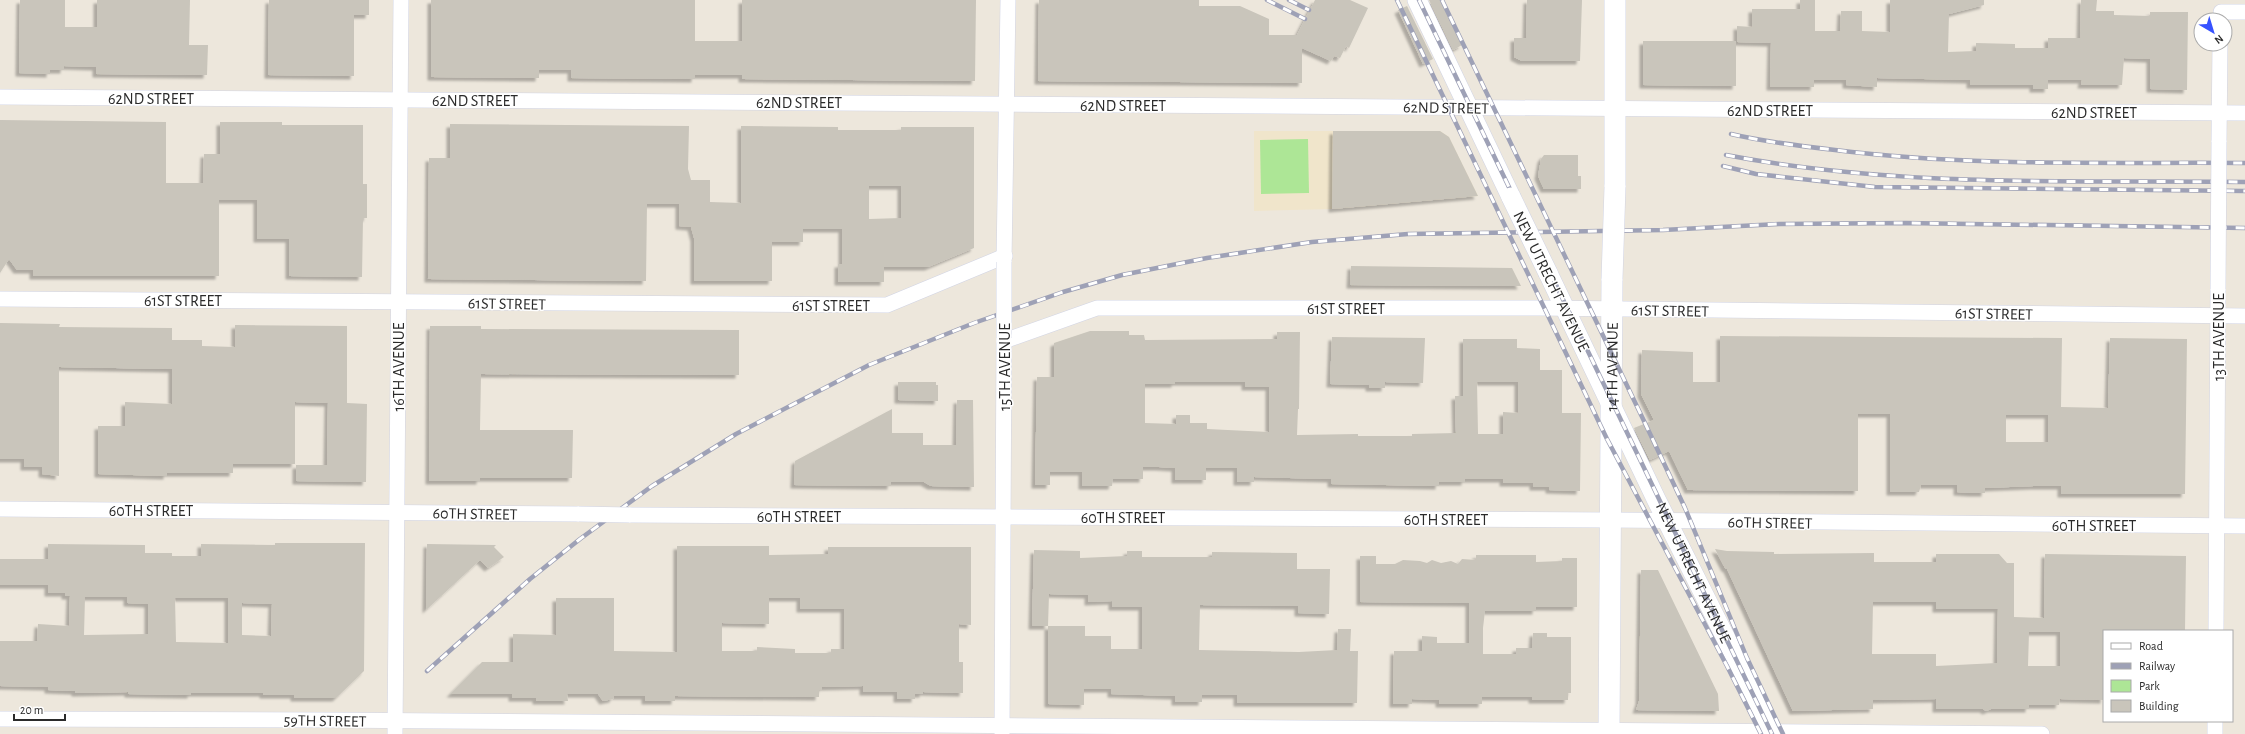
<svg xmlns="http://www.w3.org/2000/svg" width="2245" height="734" font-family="'Alegreya Sans',sans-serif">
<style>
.education{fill:#f0e5cb}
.green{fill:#ade696}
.building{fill:#c9c5bb;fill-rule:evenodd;filter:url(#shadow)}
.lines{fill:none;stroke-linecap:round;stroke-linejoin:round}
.minor-casing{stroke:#d1d4e4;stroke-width:16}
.tertiary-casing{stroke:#d1d4e4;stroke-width:20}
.secondary-casing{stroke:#d1d4e4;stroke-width:22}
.minor{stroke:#fff;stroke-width:15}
.tertiary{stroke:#fff;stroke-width:19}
.secondary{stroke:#fff;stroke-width:21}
.rail-casing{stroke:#9ea1b6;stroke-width:4.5}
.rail{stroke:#fff;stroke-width:3;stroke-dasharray:9;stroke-linecap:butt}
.minor-bridge-casing{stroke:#d1d4e4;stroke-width:16;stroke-linecap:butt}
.tertiary-bridge-casing{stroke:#d1d4e4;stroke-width:20;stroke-linecap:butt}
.secondary-bridge-casing{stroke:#d1d4e4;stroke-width:22;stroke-linecap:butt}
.minor-bridge{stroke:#fff;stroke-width:15}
.tertiary-bridge{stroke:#fff;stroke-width:19}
.secondary-bridge{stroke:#fff;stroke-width:21}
.labels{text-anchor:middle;stroke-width:3;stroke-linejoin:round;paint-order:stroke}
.street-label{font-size:16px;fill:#2b2b2b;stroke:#fff}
</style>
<defs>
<filter id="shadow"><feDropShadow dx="-3.5" dy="3.5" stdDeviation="1" flood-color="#0004"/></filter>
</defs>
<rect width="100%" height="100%" fill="#ede7dc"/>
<path class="education" d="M1254,131H1440L1449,137L1478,196L1332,209L1254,211Z"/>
<path class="green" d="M1308,139L1309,193L1261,194L1260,140Z"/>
<g class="building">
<path d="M20,0H65V27H97V0H190L189,45H208L207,75L96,74V67L64,66V70H50V74L19,73Z"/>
<path d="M269,0H369V15H354V76L268,75Z"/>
<path d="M431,0H695V41H742V0H976L975,81L742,79V75H695V79L571,78V70H539V78L431,77Z"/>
<path d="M1039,0H1199V6H1240L1269,19V35H1297L1315,0H1350L1368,8L1349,48L1346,46L1340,58L1334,56L1331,61L1302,48V83L1038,81Z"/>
<path d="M1429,0H1440L1462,45L1453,50Z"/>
<path d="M1527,0H1582L1580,61H1522L1514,57V38H1526Z"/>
<path d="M1800,0H1815V31H1840L1841,11H1862V31L1890,32V0H1984V5L1949,14L1948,52L1976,51V43L2015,44V48H2048V38H2080L2081,0H2097L2096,11H2114V15L2150,16V12H2188L2187,90L2150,89V59L2124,58L2122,85H2081L2082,80H2048V89H2033V85H1970V80L1877,78V87L1846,85V80H1814V87H1770L1771,43L1737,42V26L1752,27V9H1800Z"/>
<path d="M1407,6L1433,59L1423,64L1398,10Z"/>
<path d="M1643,41H1736V86L1643,85Z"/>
<path d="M0,120L166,122V183H203L204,154H220V122H282V125H363V184H367V218H363L362,277L289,276V239H257V200H219V276H33V270H17L9,259L0,273Z"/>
<path d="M450,124L689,126L688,169L691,180H710V202L741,203V126L838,127V130H901V127H974V248L928,267H884V282H838V264H842V229H803V242H772V281H694V238L691,227L679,226V204H647L646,281L428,279L429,158H450ZM869,186H901V218L869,219Z"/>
<path d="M1333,131H1440L1449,137L1478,196L1332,209Z"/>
<path d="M1544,155H1578V176H1581V189H1544L1538,176L1541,159Z"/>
<path d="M1351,266L1512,268L1521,286L1350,285Z"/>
<path d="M0,323L60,324L59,327L172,328V340H202V346L235,347V325L347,326V403L367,404L366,482L296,481V465H327L328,403L295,402V464H233V473H167V476L98,474V426H125V402L172,404V369L59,367V476L42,474V467H24V459H0Z"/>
<path d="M430,326H481V329L739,330V375L481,374L480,430H573L572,478H480V481H429Z"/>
<path d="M1090,331H1129V335H1144L1145,340L1277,339V332H1300L1299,409H1298L1297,435L1358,434V436H1412V434L1456,433L1455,396H1463V339H1517V348L1540,349V370H1562V413H1581L1580,491L1549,490V487H1533V483H1503V479H1465V482H1439V486L1331,484V479L1254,477V482H1237V468H1206V480H1175V468L1159,467H1143V479H1113L1112,486H1082V472H1050V485H1035L1037,377H1054V343ZM1175,382H1245V387H1269V432L1207,429V423H1190V415H1176V424L1145,423V384H1175ZM1477,382H1518V413L1503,412V434H1478Z"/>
<path d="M1720,336L2062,338L2061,407L2108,408L2110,338L2187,339L2185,494H2061V486H2034L1985,488V493H1972L1957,492V485H1921L1919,492H1890V414H1858V491L1688,490L1669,451L1650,460L1634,428L1654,420L1641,394L1642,350L1693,352V382H1720ZM2006,415H2048V442H2006Z"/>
<path d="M1332,337L1425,338L1423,383L1385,382V388H1369V385L1330,384Z"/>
<path d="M898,382H936V385H938V401L898,400Z"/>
<path d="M957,400H973L974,487L931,486L924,482H891V486L794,485L795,461L892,409V433H923V445H956Z"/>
<path d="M275,543H365L364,671L336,698H294V695H263V693H191V695L128,694V692L75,693V691L48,690V687L0,686V641H37L38,624L69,626L70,596H65V593H48V585H0V559H48V544L145,545V553H172V556H201V544L275,545ZM85,597H127V603L148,604V634L84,635ZM175,598H228V643L176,642ZM242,603L272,604L271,636L242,635Z"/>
<path d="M427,544L496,545L494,547L504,557L488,568L480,560L426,610Z"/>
<path d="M677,546H769V555L828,554V547H971V625L959,624V662H963V693L923,692V694H915V699H897V692H863V686L822,687V690H819V697L675,696V701H645V696H614L613,699L603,701L598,694H567L568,701H536V698H512V694H450L482,662H513V634L556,635V598H614V651L677,652ZM769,598H800V609H844V649H831V653H795V649L757,647V651H722V623L769,624Z"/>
<path d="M1715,549L1727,551L1774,552V554L1874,553V562H1936V554H1999L2007,563H2014V617L2044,618L2045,554L2186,556L2185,631H2104V700L2060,699L2059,705H2029V709H1991L1986,711L1983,709H1936V699L1873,700V709L1793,711L1727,569L1725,568ZM1873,602H1936V609H1998L1997,663L1936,666V654H1872ZM2029,632H2060V666H2028Z"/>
<path d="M1034,550L1080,551V558L1127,556V551H1142V557H1212V552L1297,553V569H1330L1329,614L1298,613V606L1200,605L1199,650L1299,652L1337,650L1338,629H1351L1350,651H1358L1357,703H1237V695H1202V702H1175V696L1111,694V689H1084V705L1048,704V626H1085V636H1111V649H1142V607H1112V601L1088,602V595L1049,594L1048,626H1032Z"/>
<path d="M1476,555H1536V562L1562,561V558H1577V607H1536V611H1485L1483,628V654H1516V648H1532L1533,633H1547V637H1571V693H1568V700H1532V697H1482V704H1439V700L1412,699V704H1393L1394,651H1422V636L1437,637V643H1469V603L1360,602V556H1376V564H1395L1403,560L1420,561L1427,563L1432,560L1441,563L1451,561L1458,564L1462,559L1476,560Z"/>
<path d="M1641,570H1658L1718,694L1719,711L1636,710L1639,701Z"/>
</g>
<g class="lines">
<defs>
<g id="minor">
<path d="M2221,12H2245"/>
<path d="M0,97L2245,113"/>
<path d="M2219,142L2220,44"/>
<path d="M1004,262L1008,0"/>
<path d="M0,299L887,305L1005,256"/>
<path d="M1004,341L1097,308H1539L2245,316"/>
<path d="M0,509L579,514"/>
<path d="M629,515L1610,520L2245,526"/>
<path d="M2216,631L2218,289"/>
<path d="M0,719L323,720L2042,734"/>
<path d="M395,734L401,0"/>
<path d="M1002,734L1004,338"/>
<path d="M2215,734V721"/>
</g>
<g id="tertiary">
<path d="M1417,0L1511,197"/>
<path d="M1548,273L1656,499L1774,734"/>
</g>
<g id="secondary">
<path d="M1615,0V187"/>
<path id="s1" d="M1609,734L1612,279"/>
</g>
</defs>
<use href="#minor" class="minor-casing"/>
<use href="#tertiary" class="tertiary-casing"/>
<use href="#secondary" class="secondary-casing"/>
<use href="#minor" class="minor"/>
<use href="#tertiary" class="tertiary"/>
<use href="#secondary" class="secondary"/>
<defs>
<g id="rail">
<path d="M1267,0L1305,19"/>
<path d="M1289,0L1309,10"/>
<path d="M1397,0L1607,439L1727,666L1761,734"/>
<path id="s2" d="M1419,0L1772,734"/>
<path d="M1442,0L1644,421L1685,508L1747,658L1783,734"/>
<path d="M1731,134C1765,142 1800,146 1835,150C1971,167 2108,162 2245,163"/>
<path d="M1726,155C1897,188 2072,180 2245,182"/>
<path d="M1723,166L1756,174L1875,187L2245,191"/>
<path d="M427,671L530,579L580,539L652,486L736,434L869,365L974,323L1063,292L1122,275L1207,258L1312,242L1408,234L1663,230L1779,224L1906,223L2245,228"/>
</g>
</defs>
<use href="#rail" class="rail-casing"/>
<use href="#rail" class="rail"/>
<defs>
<g id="minor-bridge">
<path d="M2218,289L2219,142"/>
<path d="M1004,338V262"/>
<path d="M579,514L629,515"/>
</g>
<path id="tertiary-bridge" d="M1511,197L1548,273"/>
<path id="secondary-bridge" d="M1612,279L1615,187"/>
</defs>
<use href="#minor-bridge" class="minor-bridge-casing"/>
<use href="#tertiary-bridge" class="tertiary-bridge-casing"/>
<use href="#secondary-bridge" class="secondary-bridge-casing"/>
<use href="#minor-bridge" class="minor-bridge"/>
<use href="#tertiary-bridge" class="tertiary-bridge"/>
<use href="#secondary-bridge" class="secondary-bridge"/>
</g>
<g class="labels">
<g class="street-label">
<text x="151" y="104">62ND STREET</text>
<text x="475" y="106">62ND STREET</text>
<text x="799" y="108">62ND STREET</text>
<text x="1123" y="111">62ND STREET</text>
<text transform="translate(1446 107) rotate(1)" y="6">62ND STREET</text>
<text x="1770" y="116">62ND STREET</text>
<text x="2094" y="118">62ND STREET</text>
<text transform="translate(1552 281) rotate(64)" y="6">NEW UTRECHT AVENUE</text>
<text x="183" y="306">61ST STREET</text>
<text transform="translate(507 303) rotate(1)" y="6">61ST STREET</text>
<text x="831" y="311">61ST STREET</text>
<text x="1346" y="314">61ST STREET</text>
<text transform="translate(1670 310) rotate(1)" y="6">61ST STREET</text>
<text transform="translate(1994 313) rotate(1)" y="6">61ST STREET</text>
<text transform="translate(2218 337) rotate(-90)" y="6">13TH AVENUE</text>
<text transform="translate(398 367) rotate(-90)" y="6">16TH AVENUE</text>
<text transform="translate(1004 367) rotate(-90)" y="6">15TH AVENUE</text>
<text dy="6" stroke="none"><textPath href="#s1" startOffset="367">14TH AVENUE</textPath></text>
<text x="151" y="516">60TH STREET</text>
<text transform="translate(475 513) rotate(1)" y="6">60TH STREET</text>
<text x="799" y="522">60TH STREET</text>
<text x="1123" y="523">60TH STREET</text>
<text x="1446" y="525">60TH STREET</text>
<text transform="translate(1770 522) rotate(1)" y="6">60TH STREET</text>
<text x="2094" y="531">60TH STREET</text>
<text dy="6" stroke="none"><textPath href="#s2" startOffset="635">NEW UTRECHT AVENUE</textPath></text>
<text transform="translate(325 720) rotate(1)" y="6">59TH STREET</text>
</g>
</g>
<rect x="2103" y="630" width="130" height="92" fill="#ffffff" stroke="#aaaaaa"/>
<rect x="2111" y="643" width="20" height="6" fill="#ffffff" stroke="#aaaaaa"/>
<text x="2139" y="650" font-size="12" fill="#2b2b2b">Road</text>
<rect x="2111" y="663" width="20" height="6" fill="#9ea1b6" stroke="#aaaaaa"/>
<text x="2139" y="670" font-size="12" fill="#2b2b2b">Railway</text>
<rect x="2111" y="680" width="20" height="12" fill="#ade696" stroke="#aaaaaa"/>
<text x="2139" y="690" font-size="12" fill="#2b2b2b">Park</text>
<rect x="2111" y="700" width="20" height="12" fill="#c9c5bb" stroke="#aaaaaa"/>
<text x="2139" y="710" font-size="12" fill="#2b2b2b">Building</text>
<g transform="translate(2213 32) rotate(142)"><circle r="19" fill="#ffffff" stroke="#aaaaaa"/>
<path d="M0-3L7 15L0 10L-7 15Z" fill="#3752ff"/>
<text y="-6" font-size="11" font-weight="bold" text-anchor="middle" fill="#2b2b2b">N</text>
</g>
<path d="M14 714v6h51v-6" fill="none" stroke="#2b2b2b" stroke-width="2"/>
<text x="20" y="714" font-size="12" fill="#2b2b2b" stroke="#ffffff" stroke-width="3" paint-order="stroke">20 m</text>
</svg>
